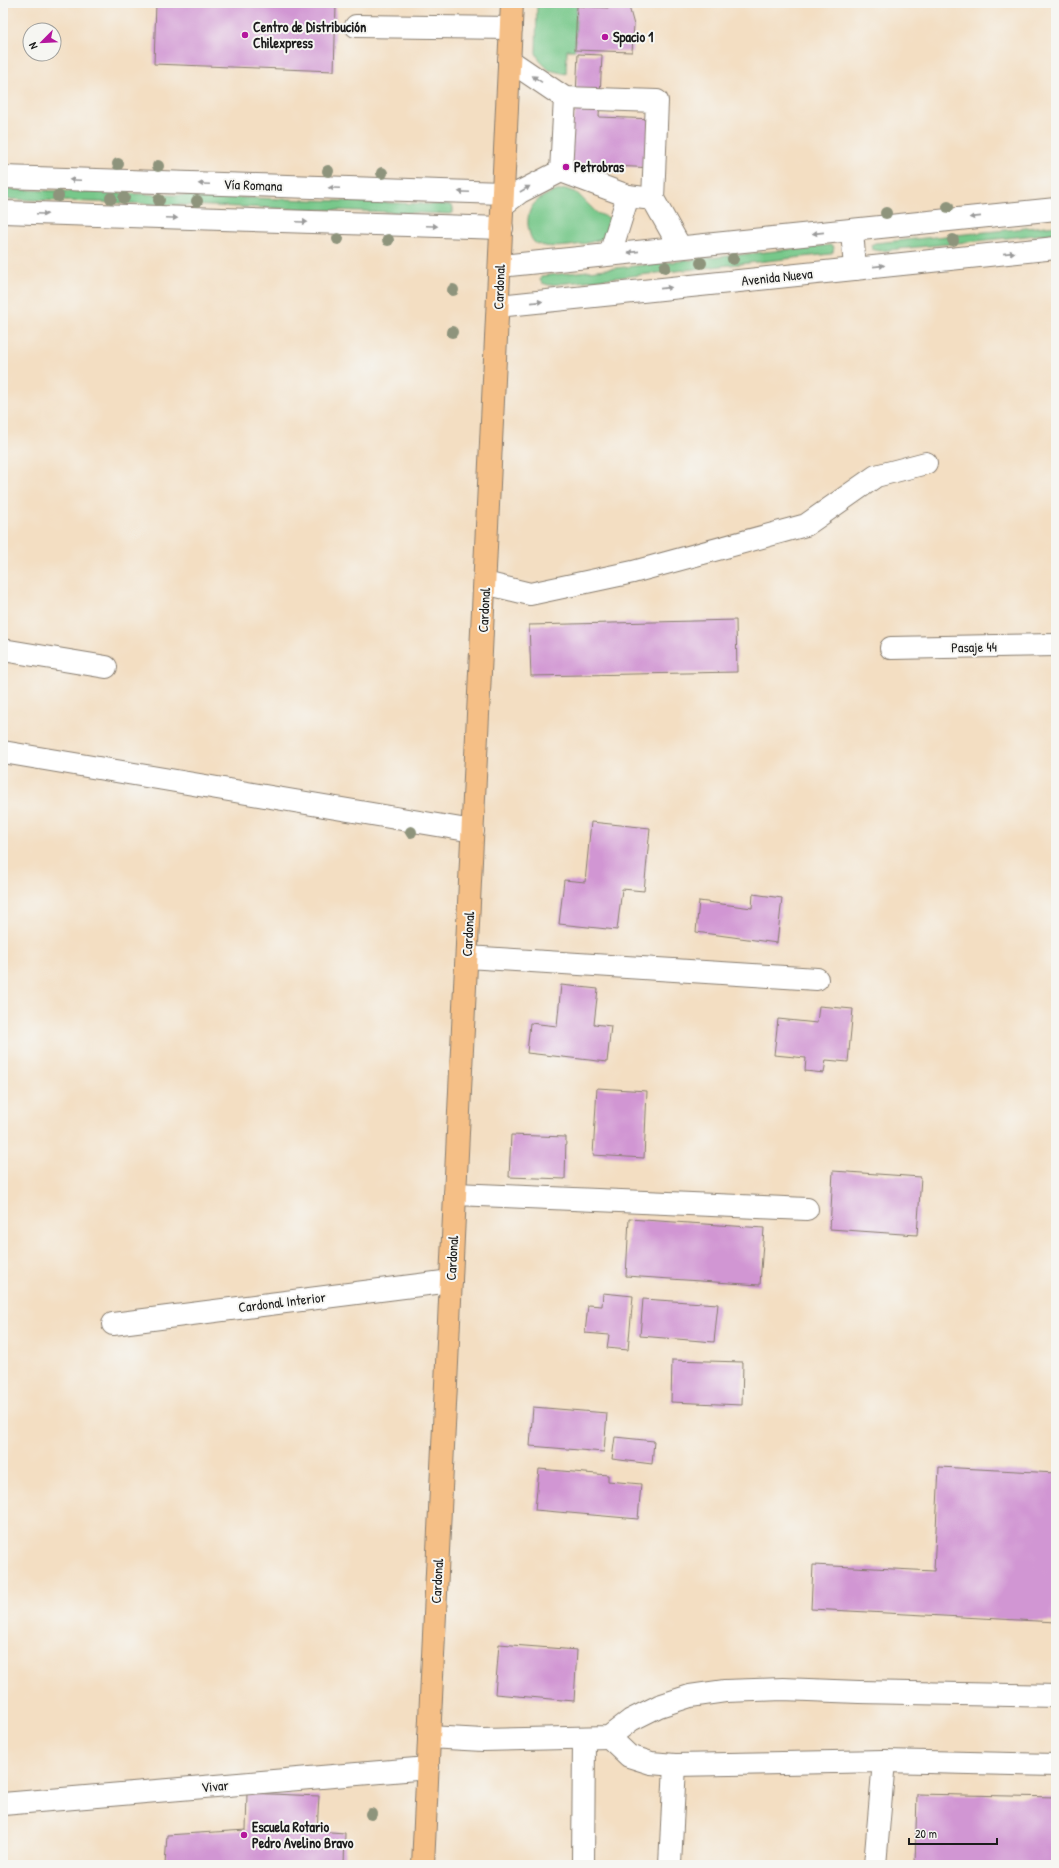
<svg xmlns="http://www.w3.org/2000/svg" width="1059" height="1868" font-family="'Patrick Hand',sans-serif">
<style>
.green{fill:#77c88a;stroke:#4a7253}
.building{fill:#d196d3}
.lines{fill:none;stroke-linecap:round;stroke-linejoin:round}
.minor-casing{stroke:#887d6f;stroke-width:24}
.major-casing{stroke:#887d6f;stroke-width:24}
.minor{stroke:#fff;stroke-width:22}
.major{stroke:#f5bf86;stroke-width:22}
.tree{fill:#8e947c}
.oneway{fill:#999}
.poi-dot{fill:#b5179e;stroke:#f6f6f2;stroke-width:1.5}
.labels{text-anchor:middle;stroke-width:4;stroke-linejoin:round;paint-order:stroke}
.poi-label{font-size:14px;font-weight:bold;fill:#1c1c1c;stroke:#f6f6f2;text-anchor:start}
.street-label{font-size:14px;fill:#1c1c1c;stroke:#f6f6f2}
</style>
<rect width="100%" height="100%" fill="#f6f6f2"/>
<filter id="ink" filterUnits="userSpaceOnUse"><feTurbulence type="fractalNoise" baseFrequency=".025" numOctaves="2"/><feDisplacementMap in="SourceGraphic" scale="8" xChannelSelector="R" yChannelSelector="G"/><feConvolveMatrix kernelMatrix="1 2 1 2 8 2 1 2 1" color-interpolation-filters="sRGB"/></filter>
<filter id="wash" filterUnits="userSpaceOnUse"><feTurbulence type="fractalNoise" baseFrequency=".012" numOctaves="4" result="noise"/><feDisplacementMap in="SourceGraphic" scale="16" xChannelSelector="R" yChannelSelector="G"/><feGaussianBlur stdDeviation="0.9" result="paint"/><feColorMatrix in="noise" values="0 0 0 0 0 0 0 0 0 0 0 0 0 0 0 0 0 1.4 0 .05"/><feComposite in="paint" operator="in"/></filter>
<g filter="url(#wash)">
<rect width="100%" height="100%" fill="#f3dec2"/>
<g class="green">
<path d="M537,3H577L575,50H567L566,74L549,70L540,61L536,53Z"/>
<path d="M3,189L450,205L453,207V213L450,214L3,199Z"/>
<path d="M566,189L577,193L597,213L612,219L604,238C590,244 547,252 534,242C530,238 529,231 528,225C526,201 546,193 566,189Z"/>
<path d="M1056,225V233L879,251L872,249L871,245L875,243Z"/>
<path d="M831,245L834,247L833,252L830,254L549,285L542,283L540,280L541,276Z"/>
</g>
<g id="blocks">
<g class="building">
<path d="M156,3H264L336,6L334,71L154,64Z"/>
<path d="M609,3H628L634,25L632,52L575,50L577,6L609,8Z"/>
<path d="M578,54L602,55L599,117L656,119L654,168L555,163L575,116Z"/>
<path d="M736,620L737,672L531,676L529,625Z"/>
<path d="M591,822L650,828L644,891L622,889L617,930L559,924L564,880L585,882Z"/>
<path d="M753,894L782,898L777,943L696,932L699,901L752,908Z"/>
<path d="M561,985L598,989L594,1024L611,1026L607,1062L527,1053L530,1023L557,1026Z"/>
<path d="M819,1006L853,1009L848,1062L826,1060L824,1073L805,1071L806,1058L774,1055L778,1019L817,1023Z"/>
<path d="M597,1088L647,1091L644,1158L593,1155Z"/>
<path d="M511,1135L566,1137L565,1179L509,1177Z"/>
<path d="M833,1171L921,1177L917,1235L830,1229Z"/>
<path d="M629,1219L764,1228L760,1285L626,1276Z"/>
<path d="M603,1293L633,1296L628,1350L607,1348L609,1335L585,1333L588,1305L602,1306Z"/>
<path d="M643,1299L718,1304L714,1342L640,1336Z"/>
<path d="M672,1360L743,1362L742,1405L671,1402Z"/>
<path d="M533,1407L607,1413L604,1452L530,1446Z"/>
<path d="M615,1437L654,1441L652,1464L612,1459Z"/>
<path d="M939,1467L1056,1473V1622L811,1609L813,1565L934,1571Z"/>
<path d="M539,1469L608,1475V1481L641,1484L638,1519L535,1510Z"/>
<path d="M499,1644L577,1650L574,1701L495,1694Z"/>
<path d="M247,1793L319,1796L317,1831L345,1833L344,1865H165L167,1835L246,1830Z"/>
<path d="M917,1794L1056,1797V1865H915Z"/>
</g>
</g>
</g>
<g filter="url(#ink)">
<use href="#blocks" fill-opacity="0" stroke="#887d6f" stroke-width="1"/>
<g class="lines">
<defs>
<g id="minor">
<path d="M356,26L511,28"/>
<path d="M509,60L565,98L657,101L653,199L680,247"/>
<path d="M561,171L565,98"/>
<path d="M3,177L503,193"/>
<path d="M503,205L520,192L561,171L628,196L653,199"/>
<path d="M3,212L502,228"/>
<path d="M852,230L855,269"/>
<path d="M610,254L628,196"/>
<path d="M500,266L1056,209"/>
<path d="M498,306L1056,248"/>
<path d="M485,583L530,594L633,572L806,525L876,476L926,463"/>
<path d="M891,648L1056,645"/>
<path d="M3,650L106,667"/>
<path d="M3,752L473,831"/>
<path d="M467,957L817,979"/>
<path d="M455,1194L807,1209"/>
<path d="M113,1324L451,1281"/>
<path d="M429,1737L483,1740L609,1737L631,1720L659,1706L690,1696L725,1691L783,1689L859,1692L1056,1696"/>
<path d="M609,1737L629,1756L651,1763L675,1765L884,1761L1056,1765"/>
<path d="M3,1804L428,1768"/>
<path d="M583,1865L584,1738"/>
<path d="M670,1865L675,1765"/>
<path d="M875,1865L884,1761"/>
</g>
<path id="major" d="M423,1865L512,3"/>
</defs>
<use href="#minor" class="minor-casing"/>
<use href="#major" class="major-casing"/>
<use href="#minor" class="minor"/>
<use href="#major" class="major"/>
</g>
<g class="tree">
<circle cx="118" cy="164" r="6"/>
<circle cx="158" cy="166" r="6"/>
<circle cx="328" cy="171" r="6"/>
<circle cx="382" cy="173" r="6"/>
<circle cx="58" cy="196" r="6"/>
<circle cx="111" cy="198" r="6"/>
<circle cx="124" cy="198" r="6"/>
<circle cx="159" cy="200" r="6"/>
<circle cx="197" cy="201" r="6"/>
<circle cx="948" cy="207" r="6"/>
<circle cx="886" cy="213" r="6"/>
<circle cx="338" cy="239" r="6"/>
<circle cx="388" cy="240" r="6"/>
<circle cx="953" cy="240" r="6"/>
<circle cx="733" cy="259" r="6"/>
<circle cx="701" cy="263" r="6"/>
<circle cx="665" cy="267" r="6"/>
<circle cx="453" cy="290" r="6"/>
<circle cx="452" cy="332" r="6"/>
<circle cx="411" cy="832" r="6"/>
<circle cx="371" cy="1814" r="6"/>
</g>
<defs><path id="oneway-solid" d="M-6-.8H1V-3.2L6.5 0L1 3.2V.8H-6Z"/></defs>
<g class="oneway">
<use href="#oneway-solid" transform="translate(537 79) rotate(-146)"/>
<use href="#oneway-solid" transform="translate(75 180) rotate(-178)"/>
<use href="#oneway-solid" transform="translate(204 184) rotate(-178)"/>
<use href="#oneway-solid" transform="translate(334 188) rotate(-178)"/>
<use href="#oneway-solid" transform="translate(525 189) rotate(-30)"/>
<use href="#oneway-solid" transform="translate(464 192) rotate(-178)"/>
<use href="#oneway-solid" transform="translate(42 214) rotate(2)"/>
<use href="#oneway-solid" transform="translate(975 217) rotate(174)"/>
<use href="#oneway-solid" transform="translate(172 218) rotate(2)"/>
<use href="#oneway-solid" transform="translate(302 222) rotate(2)"/>
<use href="#oneway-solid" transform="translate(432 226) rotate(2)"/>
<use href="#oneway-solid" transform="translate(818 233) rotate(174)"/>
<use href="#oneway-solid" transform="translate(633 252) rotate(174)"/>
<use href="#oneway-solid" transform="translate(1009 253) rotate(-6)"/>
<use href="#oneway-solid" transform="translate(879 266) rotate(-6)"/>
<use href="#oneway-solid" transform="translate(666 288) rotate(-6)"/>
<use href="#oneway-solid" transform="translate(537 302) rotate(-6)"/>
</g>
</g>
<g class="poi-dot">
<circle cx="245" cy="35" r="4"/>
<circle cx="605" cy="37" r="4"/>
<circle cx="566" cy="167" r="4"/>
<circle cx="244" cy="1835" r="4"/>
</g>
<g class="labels">
<g class="poi-label">
<text x="253" y="32">Centro de Distribución<tspan x="253" dy="16">Chilexpress</tspan></text>
<text x="613" y="42">Spacio 1</text>
<text x="574" y="172">Petrobras</text>
<text x="252" y="1832">Escuela Rotario<tspan x="252" dy="16">Pedro Avelino Bravo</tspan></text>
</g>
<g class="street-label">
<text transform="translate(253 185) rotate(2)" y="5">Vía Romana</text>
<text transform="translate(777 277) rotate(-6)" y="5">Avenida Nueva</text>
<text transform="translate(499 287) rotate(-88)" y="5">Cardonal</text>
<text transform="translate(484 610) rotate(-87)" y="5">Cardonal</text>
<text transform="translate(974 647) rotate(-1)" y="5">Pasaje 44</text>
<text transform="translate(468 934) rotate(-87)" y="5">Cardonal</text>
<text transform="translate(452 1258) rotate(-87)" y="5">Cardonal</text>
<text transform="translate(282 1302) rotate(-7)" y="5">Cardonal Interior</text>
<text transform="translate(437 1581) rotate(-87)" y="5">Cardonal</text>
<text transform="translate(215 1786) rotate(-5)" y="5">Vivar</text>
</g>
</g>
<rect width="1059" height="1868" fill="none" stroke="#f6f6f2" stroke-width="16"/>
<g transform="translate(42 42) rotate(246)"><circle r="19" fill="#f6f6f2" stroke="#9f9f9c"/>
<path d="M0-3L7 15L0 10L-7 15Z" fill="#b5179e"/>
<text y="-6" font-size="11" font-weight="bold" text-anchor="middle" fill="#1c1c1c">N</text>
</g>
<path d="M909 1838v6h88v-6" fill="none" stroke="#1c1c1c" stroke-width="2"/>
<text x="915" y="1838" font-size="12" fill="#1c1c1c" stroke="#f6f6f2" stroke-width="3" paint-order="stroke">20 m</text>
</svg>
